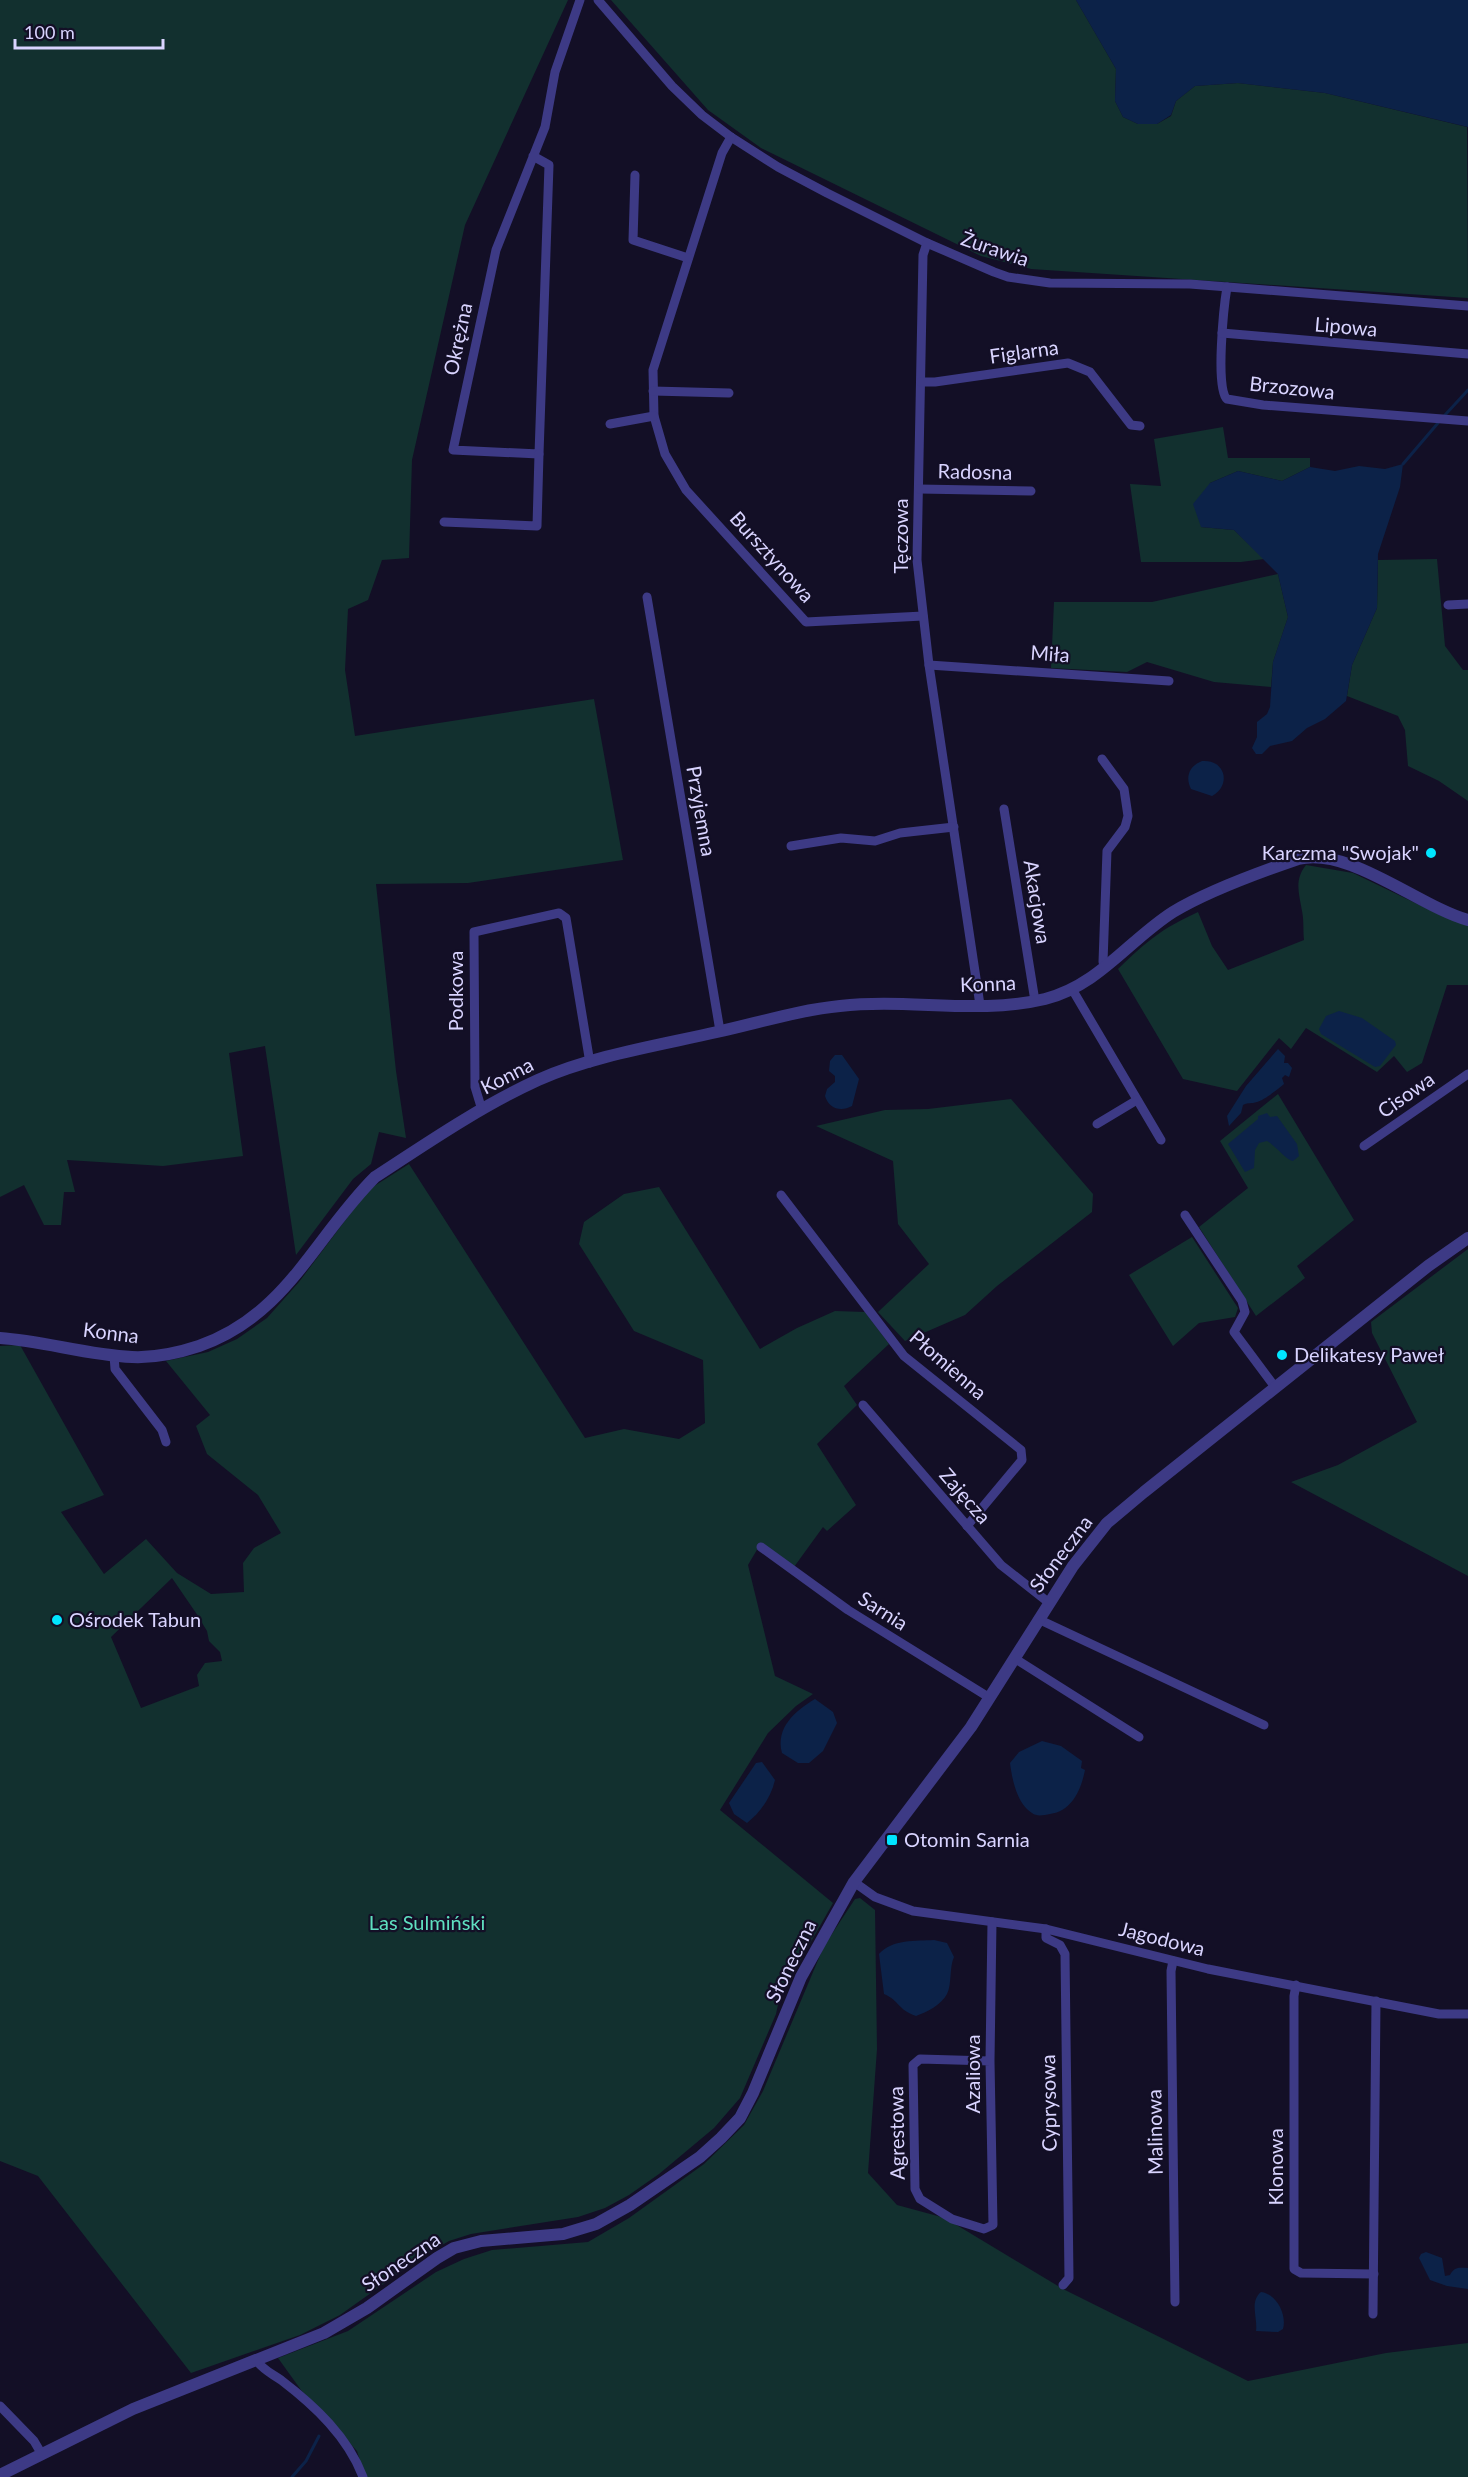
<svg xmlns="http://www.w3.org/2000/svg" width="1468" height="2477" font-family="Lato,sans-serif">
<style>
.green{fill:#12302f;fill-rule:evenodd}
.water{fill:#0c2248}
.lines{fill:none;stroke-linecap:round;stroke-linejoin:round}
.stream{stroke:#0c2248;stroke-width:3}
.minor{stroke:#3d3a85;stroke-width:9}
.tertiary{stroke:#3d3a85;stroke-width:12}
.poi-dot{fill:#00e5ff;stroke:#130f26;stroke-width:2}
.labels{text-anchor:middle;stroke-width:4.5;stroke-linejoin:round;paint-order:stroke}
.street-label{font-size:20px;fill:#d9d4ff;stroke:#130f26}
.poi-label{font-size:20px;fill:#d9d4ff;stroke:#130f26;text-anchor:start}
.park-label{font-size:20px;fill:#5fe0c0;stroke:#130f26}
</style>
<rect width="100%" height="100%" fill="#130f26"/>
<g class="green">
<path d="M0,0H568L465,225L412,460L409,558L382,560L368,600L348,609L345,670L355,736L594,699L623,860L468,883L376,884L396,1071L406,1138L379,1132L371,1164L353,1179L296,1255L265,1046L229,1053L243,1156L163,1166L67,1160L75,1192H64L61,1225H44L24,1185L0,1197Z"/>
<path d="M611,0H1076L1116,69L1115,101L1123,117L1138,124H1157L1171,116L1176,101L1195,86L1238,83L1325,93L1467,127L1468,298L1031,269L981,256L761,148L708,110Z"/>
<path d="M1223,427L1228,458H1310V467L1282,481L1238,471L1210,483L1201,527L1234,530L1264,559L1241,562H1141L1130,484L1161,486L1154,439Z"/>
<path d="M1437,559L1445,646L1463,670H1468V801L1439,781L1408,766L1405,730L1398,716L1347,696L1352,665L1377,608L1378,560Z"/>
<path d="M1278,574L1288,617L1273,662L1271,687L1214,682L1147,662L1127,672L1051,668L1054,602H1152Z"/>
<path d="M1306,865L1353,873L1438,914L1468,924V985H1447L1422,1063L1407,1072L1394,1056L1377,1072L1306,1028L1291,1049L1279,1038L1237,1091L1183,1079L1118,969C1147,941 1161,929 1198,912L1212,946L1228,970L1304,940C1303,930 1304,920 1302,911C1299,893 1294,880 1306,865Z"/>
<path d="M1278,1094L1354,1220L1297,1266L1305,1278L1256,1316L1199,1227L1248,1188L1220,1141Z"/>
<path d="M1011,1099L1093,1194L1092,1212L997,1286L965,1315L905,1341L878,1312L929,1264L898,1224L893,1161L816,1126L885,1110L928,1109Z"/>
<path d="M409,1164L585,1438L624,1429L679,1439L705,1423L703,1360L634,1331L579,1244L584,1222L624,1194L659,1187L760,1349L797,1328L835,1311L865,1312L889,1344L844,1386L857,1405L817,1444L856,1505L827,1531L823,1527L794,1567L758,1548L748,1565L775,1676L813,1694L796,1706L768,1733L720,1810L833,1903L795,1970L782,1986L776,2014L740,2098L714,2128L659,2174L629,2195L605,2208L578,2217L471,2234L449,2241L423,2256L340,2315L300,2335L191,2373L38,2176L0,2161V1346L20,1345L104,1495L61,1512L104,1574L146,1539L177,1573L211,1594L244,1592L243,1563L254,1548L281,1533L258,1495L207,1454L196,1426L210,1415L166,1361L208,1352L237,1339L267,1318L299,1282L368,1190ZM172,1578L196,1613L207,1631L209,1641L220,1652L222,1661L205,1663L197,1675L199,1686L141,1708L111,1637Z"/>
<path d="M1192,1237L1238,1308L1235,1317L1199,1323L1173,1346L1129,1275Z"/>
<path d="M1468,1249V1576L1291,1482L1338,1465L1417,1422L1372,1333L1371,1322Z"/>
<path d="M860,1898L875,1910L877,2049L868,2173L897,2205L945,2218L1063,2289L1248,2381L1386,2353L1468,2343V2477H365L357,2451L301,2390L278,2358L348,2331L436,2272L464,2259L492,2250L588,2242L629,2218L704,2164L744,2125L763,2091L824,1946L855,1899Z"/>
</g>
<g class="water">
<path d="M1076,0H1468V127L1325,93L1238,83L1195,86L1176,101L1171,115L1157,124H1138L1123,117L1115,101L1116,69Z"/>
<path d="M1403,464L1400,487L1378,554L1377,608L1352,665L1346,701L1325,719L1307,728L1292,741L1270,746L1262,754H1256L1252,748L1257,737V722L1267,714L1270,707L1273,662L1288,617L1278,574L1234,530L1201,527L1193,504L1210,483L1238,471L1282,481L1310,467L1335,471L1359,466L1385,469Z"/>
<path d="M1202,761C1225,759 1232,785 1212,796L1191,789C1185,777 1189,766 1202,761Z"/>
<path d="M1339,1011L1362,1018L1395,1041L1396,1045L1380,1066L1375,1067L1321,1034L1319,1029L1326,1016Z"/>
<path d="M1278,1049L1285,1056L1284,1063H1288L1292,1068L1289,1077L1285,1075L1282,1078L1284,1084C1277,1090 1264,1100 1257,1102C1251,1104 1249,1102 1243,1105L1241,1113L1229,1126L1227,1116L1246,1086Z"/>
<path d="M835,1055H842L859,1079L852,1106C841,1112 829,1109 825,1096L827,1089L835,1082V1076L829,1071L830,1061Z"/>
<path d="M1267,1113L1270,1117L1277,1116L1297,1144L1299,1156L1293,1161C1286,1160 1276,1146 1267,1141L1259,1143L1255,1150L1254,1168L1245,1172L1228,1144L1258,1119V1116Z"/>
<path d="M815,1699L833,1712L837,1723L823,1751L809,1763H798L782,1753C775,1728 795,1711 815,1699Z"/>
<path d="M1042,1741L1061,1746L1082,1761L1081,1768L1085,1770C1081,1790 1072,1811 1050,1814C1044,1815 1037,1817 1032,1813C1017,1804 1012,1779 1010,1763L1019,1752Z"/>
<path d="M762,1762L775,1780C771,1797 761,1812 747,1823L734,1814L729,1803L756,1763Z"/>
<path d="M934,1940L947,1943L954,1957C949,1968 952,1984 947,1994C941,2005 927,2012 916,2016C898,2010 900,2001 884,1994L879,1954C892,1939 916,1941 934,1940Z"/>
<path d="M1426,2252L1442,2258L1445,2276L1450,2275C1455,2266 1459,2268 1468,2268V2289L1447,2286L1430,2280L1419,2258L1421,2254Z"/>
<path d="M1261,2292C1277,2294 1287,2315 1283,2329L1278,2332L1256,2331C1258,2318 1249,2302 1261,2292Z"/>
</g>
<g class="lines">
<g class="stream">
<path d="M1445,415L1468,390"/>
<path d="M1403,464L1438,423"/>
<path d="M292,2477L306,2461L319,2436"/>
</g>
<g class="minor">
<path d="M598,0L672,86L702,115L731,137L778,167L827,193L927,243L994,272L1008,277L1050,283L1190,284L1468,306"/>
<path d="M731,137L722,153L653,370L654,416L665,454L686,490L806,622L923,616"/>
<path d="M533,156L549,165L539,454L453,450L496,250L545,127L555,72L580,0"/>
<path d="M635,175L633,240L688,258"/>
<path d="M927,243L923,255L917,560L929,665L980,1005"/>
<path d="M1227,287C1224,305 1215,389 1227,399L1263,405L1468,421"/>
<path d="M1222,333L1468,354"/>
<path d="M921,382H935L1068,363L1090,372L1131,425L1140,426"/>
<path d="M653,391L729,393"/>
<path d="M610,424L654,416"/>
<path d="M919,489L1031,491"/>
<path d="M444,522L537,526L539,454"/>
<path d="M647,597L720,1031"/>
<path d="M1448,605L1468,604"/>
<path d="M929,665L1169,681"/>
<path d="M1102,759L1124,789L1128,816L1125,827L1107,851L1103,962L1108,966"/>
<path d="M1004,809L1035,1001"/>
<path d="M791,846L841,838L875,841L900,833L954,827"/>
<path d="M1072,989L1161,1140"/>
<path d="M482,1110L475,1087L474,932L559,913L566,918L590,1063"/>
<path d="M1097,1124L1137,1100"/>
<path d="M1364,1146L1468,1074"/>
<path d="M781,1195L904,1356L1021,1450L1022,1460L967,1526"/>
<path d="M1185,1215L1242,1301L1245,1312L1234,1332L1275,1387"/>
<path d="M114,1355L115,1369L162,1430L166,1442"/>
<path d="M863,1405L1001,1565L1048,1602"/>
<path d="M761,1547L848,1610L990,1698"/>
<path d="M1038,1619L1264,1725"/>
<path d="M1014,1658L1139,1737"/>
<path d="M854,1882L875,1897L913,1911L1046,1929L1208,1969L1439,2014H1468"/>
<path d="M1046,1929V1938L1060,1945L1065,1954L1069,2278L1063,2285"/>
<path d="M1173,1961L1171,1971L1175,2302"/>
<path d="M1296,1985L1294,1996V2269L1301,2273L1374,2274"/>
<path d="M990,2061L920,2059L913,2065L915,2189L920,2199L952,2219L984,2229L993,2225L990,2061L992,1922"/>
<path d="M1373,2314L1376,2001"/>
<path d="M256,2360C263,2370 271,2373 281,2380C315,2406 348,2437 363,2477"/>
<path d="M0,2406L34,2441L41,2453"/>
</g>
<g class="tertiary">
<path d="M0,1338C44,1341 87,1355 132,1357C154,1358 178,1353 199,1346C286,1316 314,1238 375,1177C427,1143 481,1106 538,1080C591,1056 660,1045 717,1032C758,1023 799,1010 840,1006C908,998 978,1015 1045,999C1098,986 1129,940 1173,912C1206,892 1260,872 1298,859C1349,846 1418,906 1468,920"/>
<path d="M0,2475L133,2409L324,2333L367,2308L437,2258L454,2248L481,2241L563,2234L596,2224L630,2205L700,2157L721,2138L740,2118L753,2093L801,1977L854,1882L971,1727L1073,1566L1107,1523L1144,1492L1428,1266L1468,1238"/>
</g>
</g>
<g class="poi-dot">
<circle cx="1431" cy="853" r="6"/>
<circle cx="1282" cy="1355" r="6"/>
<circle cx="57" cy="1620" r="6"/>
<rect x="886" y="1834" width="12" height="12" rx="3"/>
</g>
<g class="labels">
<g class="street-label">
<text transform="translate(995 249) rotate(19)" y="7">Żurawia</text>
<text transform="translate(1346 327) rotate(5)" y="7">Lipowa</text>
<text transform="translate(458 339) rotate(-78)" y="7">Okrężna</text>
<text transform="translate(1024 352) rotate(-8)" y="7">Figlarna</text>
<text transform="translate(1292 388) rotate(6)" y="7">Brzozowa</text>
<text transform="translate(975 472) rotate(1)" y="7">Radosna</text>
<text transform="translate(901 536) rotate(-90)" y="7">Tęczowa</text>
<text transform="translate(772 557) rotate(48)" y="7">Bursztynowa</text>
<text transform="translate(1050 654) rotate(4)" y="7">Miła</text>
<text transform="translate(701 811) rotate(80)" y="7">Przyjemna</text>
<text transform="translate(1037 902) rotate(81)" y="7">Akacjowa</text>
<text transform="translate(988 984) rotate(-2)" y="7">Konna</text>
<text transform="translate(456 991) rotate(-90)" y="7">Podkowa</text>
<text transform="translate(507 1076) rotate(-27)" y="7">Konna</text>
<text transform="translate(1406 1095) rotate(-35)" y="7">Cisowa</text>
<text transform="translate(111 1333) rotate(7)" y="7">Konna</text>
<text transform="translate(948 1365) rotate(41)" y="7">Płomienna</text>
<text transform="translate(965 1496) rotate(49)" y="7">Zajęcza</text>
<text transform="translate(1061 1554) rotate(-53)" y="7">Słoneczna</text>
<text transform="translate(883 1611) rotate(33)" y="7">Sarnia</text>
<text transform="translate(1162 1939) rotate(14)" y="7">Jagodowa</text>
<text transform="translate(791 1961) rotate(-64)" y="7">Słoneczna</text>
<text transform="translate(973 2074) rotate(-90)" y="7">Azaliowa</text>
<text transform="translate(1049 2103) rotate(-91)" y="7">Cyprysowa</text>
<text transform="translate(1155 2132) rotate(-91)" y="7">Malinowa</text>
<text transform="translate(897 2133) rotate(-91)" y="7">Agrestowa</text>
<text transform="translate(1276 2167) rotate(-90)" y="7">Klonowa</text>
<text transform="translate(401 2262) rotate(-34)" y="7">Słoneczna</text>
</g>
<g class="poi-label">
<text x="1419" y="860" text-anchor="end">Karczma "Swojak"</text>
<text x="1294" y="1362">Delikatesy Paweł</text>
<text x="69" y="1627">Ośrodek Tabun</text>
<text x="904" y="1847">Otomin Sarnia</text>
</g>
<g class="park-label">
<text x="427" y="1930">Las Sulmiński</text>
</g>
</g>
<path d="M15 39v9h148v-9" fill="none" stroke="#d9d4ff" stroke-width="3"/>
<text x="24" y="39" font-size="18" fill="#d9d4ff" stroke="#130f26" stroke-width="4.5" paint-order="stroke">100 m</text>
</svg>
